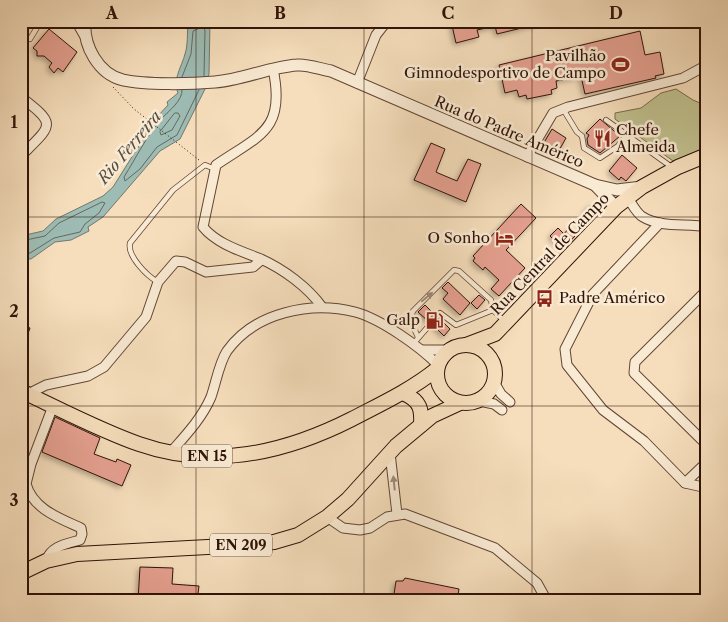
<svg xmlns="http://www.w3.org/2000/svg" width="728" height="622" font-family="'Libre Caslon Text',serif">
<style>
.green{fill:#c0c08e;stroke:#786a4b}
.water{fill:#9dbcb4;stroke:#71786f}
.lines{fill:none;stroke-linecap:round;stroke-linejoin:round}
.shore{stroke:#66685e;stroke-width:1}
.building{fill:#e5a090;stroke:#301308;filter:url(#shadow)}
.service-casing{stroke:#624635;stroke-width:6}
.minor-casing{stroke:#624635;stroke-width:11}
.tertiary-casing{stroke:#624635;stroke-width:13}
.primary-casing{stroke:#301308;stroke-width:16}
.path{stroke:#301308;stroke-width:1;stroke-dasharray:1 2.5;stroke-linecap:butt}
.service{stroke:#f9ead3;stroke-width:4.5}
.minor{stroke:#f9ead3;stroke-width:9}
.tertiary{stroke:#f9ead3;stroke-width:11}
.primary{stroke:#f6debc;stroke-width:14}
.oneway{fill:#9f8978}
.grid{fill:none;stroke:#301308;stroke-width:1;stroke-opacity:0.55}
.labels{text-anchor:middle;stroke-width:5;stroke-linejoin:round;paint-order:stroke}
.shield{fill:#f9ead3;stroke:#6c5445;stroke-width:1}
.shield-label{font-size:14px;font-weight:bold;fill:#301308}
.poi-label{font-size:15px;fill:#301308;stroke:#f9ead3;text-anchor:end}
.street-label{font-size:15px;fill:#301308;stroke:#f9ead3}
.water-label{font-size:16px;font-style:italic;fill:#564e44;stroke:#f9ead3}
.neatline{fill:none;stroke:#301308;stroke-width:2}
.grid-label{font-size:16px;text-anchor:middle;font-weight:bold;fill:#301308}
</style>
<defs>
<filter id="shadow"><feDropShadow dx="-2.5" dy="2.5" stdDeviation="2.5" flood-color="#0004"/></filter>
</defs>
<rect width="100%" height="100%" fill="#f6debc"/>
<filter id="stains"><feTurbulence type="fractalNoise" baseFrequency=".004" numOctaves="4"/><feColorMatrix values="0 0 0 0 .2 0 0 0 0 .09 0 0 0 0 .02 0 0 0 .5 -.17"/></filter>
<radialGradient id="worn" r=".72"><stop offset=".6" stop-color="#630" stop-opacity="0"/><stop offset="1" stop-color="#630" stop-opacity=".3"/></radialGradient>
<path class="green" d="M676,89L693,100L707,106V147L673,161L615,119V113L641,108L661,93Z"/>
<path class="water" d="M210,22L209,74L205,89L180,139L160,151L103,217L88,227L89,231L71,240L55,242L31,259H21V236L43,231L56,219L103,196L113,187L157,117L168,105L167,102L178,93C172,80 182,66 185,54C188,45 187,34 188,25Z"/>
<g class="lines">
<g class="shore">
<path d="M182,77L191,54L193,31L202,27L205,30L204,76"/>
<path d="M182,90C183,100 169,111 162,118C147,135 136,158 124,177L125,181L140,169L157,147L177,135L199,90"/>
<path d="M175,113H178L180,116L172,130L161,135L160,132Z"/>
<path d="M21,241L45,236L59,223L102,202L105,203L99,213L85,224L80,232L54,238L30,253L21,254"/>
</g>
</g>
<g class="building">
<path d="M451,21H538V24L497,34L495,26L477,30L479,37L456,43Z"/>
<path d="M49,29L77,52L63,72L58,68L54,73L49,67L52,63L44,56H37V51L33,48Z"/>
<path d="M640,31L645,55L660,52L664,74L655,76L656,78L585,94L581,76L556,81L557,88L551,90L552,94L527,99L526,95L519,97L517,90L505,93L499,65Z"/>
<path d="M600,119L620,136L600,153L588,145L587,139L589,135L586,133Z"/>
<path d="M552,129L566,138L557,154L542,146Z"/>
<path d="M431,143L445,149L436,172L438,173L457,181L468,159L481,164L466,202L414,180Z"/>
<path d="M622,155L637,168L626,181L621,177L619,180L609,171Z"/>
<path d="M521,204L536,218L506,250L525,268L499,296L491,289L499,280L485,267L483,270L473,261L475,258L473,256Z"/>
<path d="M592,204L600,211L594,217L592,215L590,218L584,212Z"/>
<path d="M558,228L564,234L568,229L575,236L563,249L550,236Z"/>
<path d="M448,282L470,303L460,315L443,299L448,293L442,288Z"/>
<path d="M479,295L485,300L477,309L471,303Z"/>
<path d="M425,305L434,314L428,321L418,312Z"/>
<path d="M440,319L450,329L444,336L434,326Z"/>
<path d="M21,324L30,328L21,352Z"/>
<path d="M55,417L100,438L94,454L116,462L117,459L131,465L122,486L42,452Z"/>
<path d="M140,567L173,568L172,584L199,586L197,601H138Z"/>
<path d="M405,578L459,589L457,601H393L396,581H403Z"/>
</g>
<g class="lines">
<defs>
<g id="service">
<path d="M30,39L41,21"/>
<path d="M563,109L577,132L582,136L584,148L600,158L618,146L627,135"/>
<path d="M606,120L673,168"/>
<path d="M158,282C147,276 127,256 130,243L173,190L205,165L215,169"/>
<path d="M418,337L410,320L413,311L454,270L459,271L491,300L493,310"/>
<path d="M413,344L440,313L456,325L493,310L505,322"/>
</g>
<g id="minor">
<path d="M76,21L84,35"/>
<path d="M273,69C286,130 260,135 216,165L203,227C217,244 241,251 261,259C283,269 308,287 322,307"/>
<path d="M357,83L376,35L387,21"/>
<path d="M21,97C57,125 53,124 21,156"/>
<path d="M527,157L553,113L568,107L683,78L707,65"/>
<path d="M628,198C632,204 637,214 643,217C661,228 687,223 707,227"/>
<path d="M660,223L593,294L565,349L567,365L603,410L644,441L685,483L707,488"/>
<path d="M707,290L635,362L634,373L707,445"/>
<path d="M423,350H450"/>
<path d="M494,382L501,394L510,402"/>
<path d="M28,394L46,385L88,376L104,367L146,317L158,282L176,261L185,262L206,272L253,267L261,260"/>
<path d="M479,401L494,404L502,410"/>
<path d="M171,452C186,435 202,418 211,397C216,383 219,363 227,351C255,312 311,301 355,312C381,319 419,346 438,365"/>
<path d="M390,453L397,514"/>
<path d="M685,483L707,462"/>
<path d="M21,501L28,491"/>
<path d="M327,517L343,528L360,530L370,528L387,517L405,514L495,548L537,583L547,601"/>
<path d="M21,559L26,570"/>
<path d="M46,561C51,546 66,544 80,540L82,534L81,528C59,518 33,509 26,484L31,464L53,406"/>
</g>
<g id="tertiary">
<path d="M85,21C83,45 98,74 123,80C146,85 191,84 215,82C242,80 269,67 297,65C307,64 320,69 331,71L595,185L617,190L642,187"/>
<path d="M595,185L616,207"/>
</g>
<g id="primary">
<circle cx="466" cy="374" r="29"/>
<path d="M466,345L495,334L616,207L642,187L678,167L707,155"/>
<path d="M21,391C60,409 99,430 139,444C213,470 285,453 352,419C381,404 411,390 437,369"/>
<path d="M405,394C420,401 422,409 421,425"/>
<path d="M21,573L46,561L77,554L245,545L274,542L298,535L327,517L348,499L396,446L432,416L460,403"/>
</g>
</defs>
<use href="#service" class="service-casing"/>
<use href="#minor" class="minor-casing"/>
<use href="#tertiary" class="tertiary-casing"/>
<use href="#primary" class="primary-casing"/>
<path class="path" d="M113,87L134,109L199,160"/>
<use href="#service" class="service"/>
<use href="#minor" class="minor"/>
<use href="#tertiary" class="tertiary"/>
<use href="#primary" class="primary"/>
</g>
<defs><path id="oneway-solid" d="M-6-.8H1V-3.2L6.5 0L1 3.2V.8H-6Z" transform="scale(1.25)"/></defs>
<g class="oneway">
<use href="#oneway-solid" transform="translate(427 297) rotate(-40)"/>
<use href="#oneway-solid" transform="translate(394 483) rotate(-96)"/>
</g>
<path class="grid" d="M196,21V601M364,21V601M532,21V601M21,217H707M21,406H707"/>
<defs>
<symbol id="stadium-bare" viewBox="-9 -9 18 18"><path d="M0-5a6.5 5 0 1 0 0 10a6.5 5 0 1 0 0-10ZM-3.5-1.8h7v3.6h-7Z" fill="#8f2418" stroke="#f9ead3" stroke-width="2.5" paint-order="stroke"/></symbol>
<symbol id="restaurant-bare" viewBox="-9 -9 18 18"><path d="M-5-6h1v4h1v-4h1v4h1v-4h1v5L-1.5 .5V6h-2V.5L-5-1ZM5-6V6H3V1.5H1.5Q1.5-4 5-6Z" fill="#8f2418" stroke="#f9ead3" stroke-width="2.5" paint-order="stroke"/></symbol>
<symbol id="hotel-bare" viewBox="-9 -9 18 18"><path d="M-6-4.5h1.5V1H6V5H4.5V3h-9V5H-6ZM-4 0a1.8 1.8 0 1 1 3.6 0ZM.5 0V-2.5h3Q6-2.5 6 0Z" fill="#8f2418" stroke="#f9ead3" stroke-width="2.5" paint-order="stroke"/></symbol>
<symbol id="bus-bare" viewBox="-9 -9 18 18"><path d="M-5-6H5V4H4V6H2V4H-2V6H-4V4H-5ZM-3.5-4V0h7V-4ZM-3.5 1.2v1.5H-2V1.2ZM2 1.2v1.5H3.5V1.2Z" fill="#8f2418" stroke="#f9ead3" stroke-width="2.5" paint-order="stroke"/></symbol>
<symbol id="fuel-bare" viewBox="-9 -9 18 18"><path d="M-5.5-6h7V0h2V4h1.3V-2.5L3-4.5l.8-.8L6-3V5H2.5V1h-1V6h-7ZM-4.2-4.7v3.2H.2V-4.7Z" fill="#8f2418" stroke="#f9ead3" stroke-width="2.5" paint-order="stroke"/></symbol>
</defs>
<g fill-rule="evenodd">
<use href="#stadium-bare" x="608" y="52" width="25" height="25"/>
<use href="#restaurant-bare" x="590" y="126" width="25" height="25"/>
<use href="#hotel-bare" x="492" y="226" width="25" height="25"/>
<use href="#bus-bare" x="532" y="286" width="25" height="25"/>
<use href="#fuel-bare" x="422" y="308" width="25" height="25"/>
</g>
<g class="labels">
<g class="shield">
<rect x="182" y="444.5" width="50" height="23" rx="4"/>
<rect x="210" y="533.5" width="62" height="23" rx="4"/>
</g>
<g class="shield-label">
<text x="207" y="461">EN 15</text>
<text x="241" y="550">EN 209</text>
</g>
<g class="poi-label">
<text x="606" y="61">Pavilhão<tspan x="606" dy="17">Gimnodesportivo de Campo</tspan></text>
<text x="616" y="135" text-anchor="start">Chefe<tspan x="616" dy="17">Almeida</tspan></text>
<text x="490" y="243">O Sonho</text>
<text x="559" y="303" text-anchor="start">Padre Américo</text>
<text x="420" y="325">Galp</text>
</g>
<g class="street-label">
<text transform="translate(509 132) rotate(23)" y="5">Rua do Padre Américo</text>
<text transform="translate(550 254) rotate(-46)" y="5">Rua Central de Campo</text>
</g>
<g class="water-label">
<text transform="translate(129 147) rotate(-50)" y="6">Rio Ferreira</text>
</g>
</g>
<rect width="728" height="622" fill="none" stroke="#f6debc" stroke-width="55"/>
<rect x="28" y="28" width="672" height="566" class="neatline"/>
<g class="grid-label">
<text x="112" y="19">A</text>
<text x="280" y="19">B</text>
<text x="448" y="19">C</text>
<text x="616" y="19">D</text>
<text x="14" y="128">1</text>
<text x="14" y="317">2</text>
<text x="14" y="506">3</text>
</g>
<rect width="100%" height="100%" filter="url(#stains)"/>
<rect width="100%" height="100%" fill="url(#worn)"/>
</svg>
